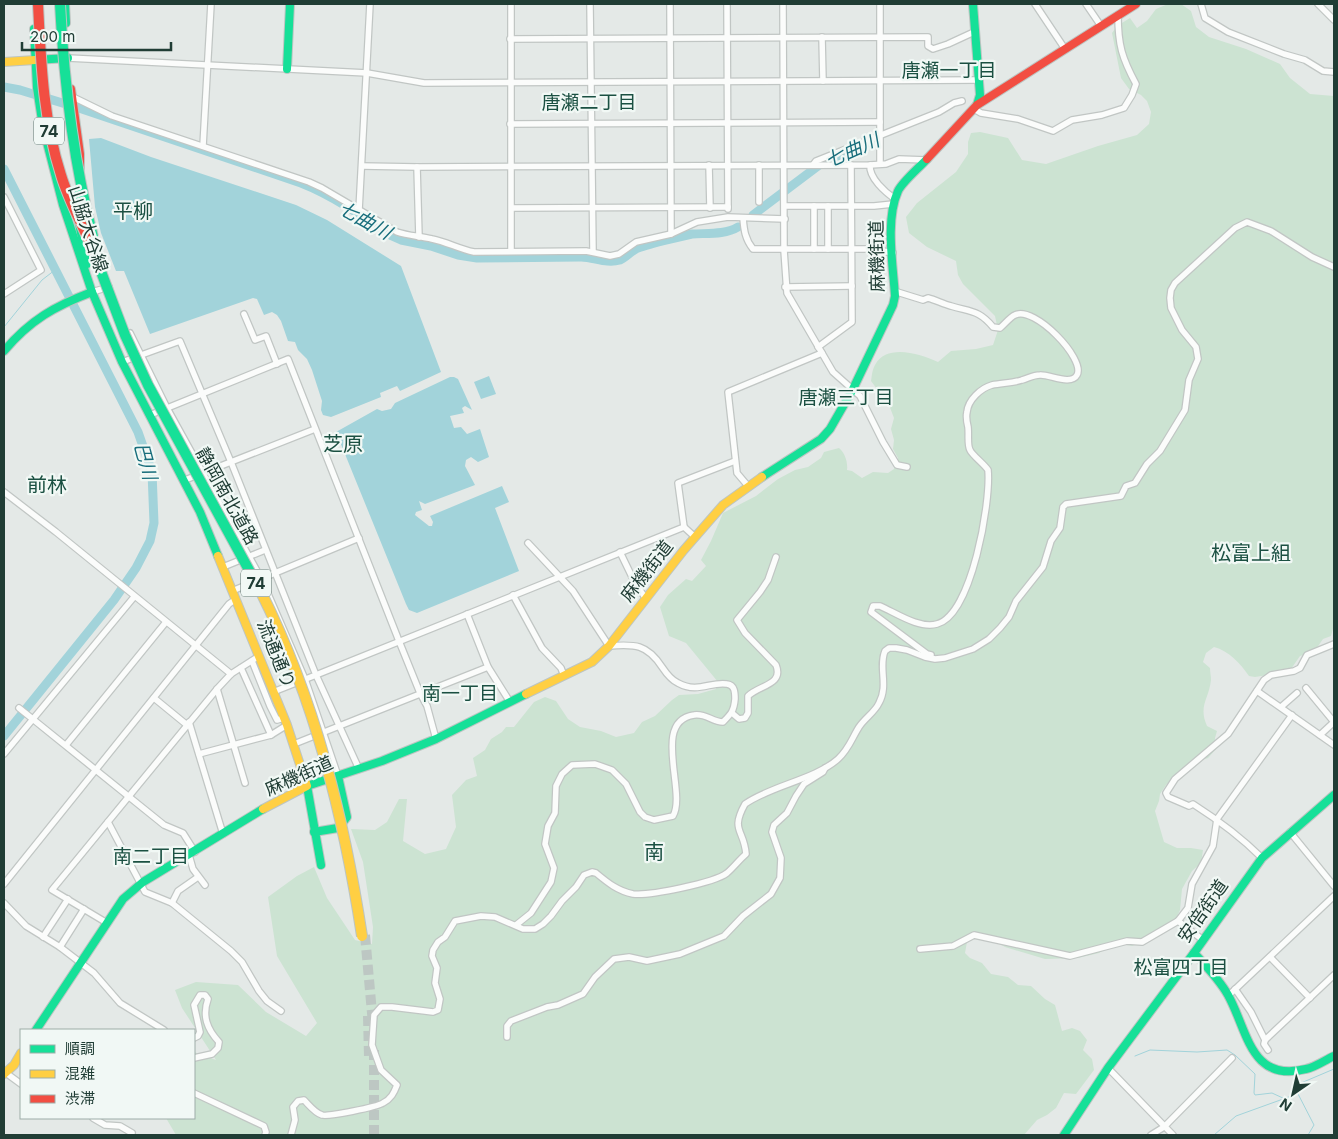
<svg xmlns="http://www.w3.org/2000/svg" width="1338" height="1139" font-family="Inter,'Noto Sans JP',sans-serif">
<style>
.green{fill:#cce3d2}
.water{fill:#a2d3da}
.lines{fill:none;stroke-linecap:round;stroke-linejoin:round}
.stream{stroke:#a2d3da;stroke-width:1}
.river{stroke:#a2d3da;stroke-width:9}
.highway-tunnel{stroke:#bdc7c3;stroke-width:10;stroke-dasharray:10 5;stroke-linecap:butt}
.street-casing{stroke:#c1c6c4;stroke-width:8}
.fast-casing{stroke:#bdc5c2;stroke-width:10}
.slow-casing{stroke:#bdc5c2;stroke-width:10}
.jam-casing{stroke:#bdc5c2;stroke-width:10}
.street{stroke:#fbfcfb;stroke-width:5.5}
.fast{stroke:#16e098;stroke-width:8}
.slow{stroke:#ffcf43;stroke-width:8}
.jam{stroke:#f24e42;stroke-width:8}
.fast-bridge-casing{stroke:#bcc5c2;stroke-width:12;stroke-linecap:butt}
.slow-bridge-casing{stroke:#bcc5c2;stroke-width:12;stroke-linecap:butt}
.jam-bridge-casing{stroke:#bcc5c2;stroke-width:12;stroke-linecap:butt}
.fast-bridge{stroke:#16e098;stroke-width:10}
.slow-bridge{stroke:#ffcf43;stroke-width:10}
.jam-bridge{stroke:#f24e42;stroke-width:10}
.labels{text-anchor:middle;stroke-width:4.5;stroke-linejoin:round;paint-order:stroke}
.shield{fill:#f1f8f5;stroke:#5f756f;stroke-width:1}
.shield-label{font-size:16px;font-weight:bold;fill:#203d35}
.street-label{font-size:18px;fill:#203d35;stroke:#f1f8f5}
.neighbourhood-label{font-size:19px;fill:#1b5042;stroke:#f1f8f5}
.water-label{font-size:19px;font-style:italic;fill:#186e7c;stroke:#f1f8f5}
.quarter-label{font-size:20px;fill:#1b5042;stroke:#f1f8f5}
</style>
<rect width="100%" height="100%" fill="#e4e9e7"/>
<path class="green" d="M1168,4H1181L1191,11L1196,27L1209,37L1246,49L1280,64L1290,78L1310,94L1334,96V625L1331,636L1323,639L1314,652L1300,656L1291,669L1274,674L1255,677L1249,676C1240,663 1229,651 1214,647L1206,653L1203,662L1210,668C1210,672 1211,676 1211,680C1209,699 1198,706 1207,726L1217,731L1215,738L1216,749L1208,758L1186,765L1166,785L1160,794L1159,801L1155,811L1164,842L1177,848H1191L1203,850L1201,863L1192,871L1182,889L1180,910L1176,919L1155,938L1132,946L1117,943L1099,953L1078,958L1045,959L1005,947L995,941L978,937L967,942L965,953L970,958L982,963L991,974L1008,977L1018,985L1031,986L1045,999L1055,1005L1062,1031L1072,1028L1080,1031L1087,1040L1083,1050L1092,1059L1094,1070L1076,1094L1064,1093L1056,1108L1047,1115L1037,1120L1024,1135H176L166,1118H194V1052L216,1060L182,1008L175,990L196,982L238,985L266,1012L306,1036L317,1023L277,956L268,897L297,876L314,867L327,898L355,940L372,944L373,927L363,862L351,829L375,830L387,822L399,799H407L403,841L425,854L446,849L456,827L452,795L466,780L477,776L473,758L485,750L491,739L502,732L506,727H514L534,702L545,697L556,701L568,719L580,727L601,731L616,737L634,733L642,722L655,716L672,700L679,695L698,694L716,689L718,682L686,643L669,636L660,607L668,595L686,579L692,581L706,566L701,560L711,541L723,513L756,496L778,479L795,470L808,467L821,458L824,452L839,448C845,453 848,462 847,470L852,471L862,478L873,472L888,473L894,469L898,458L893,449L894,440L891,429L894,418L889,405L871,381C872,376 872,370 875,365C887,343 920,354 938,362L951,351L976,349L993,345L998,330L995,316L963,284L958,275L956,261L927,247L909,233L906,217L917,203L956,172L968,154V142L971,133L980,132L1008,138L1022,160L1046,164L1098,146L1137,135L1149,124L1151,112L1147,101L1141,95L1129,89L1121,78L1112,33L1117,26L1130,18L1137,28L1147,21L1156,9Z"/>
<g class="water">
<path d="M101,138L151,157L296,205L327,220L401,266L441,372L400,391L397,386L380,393L381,397L331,417L323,415L321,410L322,401L312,370L307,359L298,350L295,342L288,341L281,321L277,315L272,312L264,315L257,299L253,298L150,334L124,271H116L101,233L95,207L89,139Z"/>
<path d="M489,376L496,394L481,399L474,382Z"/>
<path d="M450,377H454L458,379L472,410L465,406L462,408L464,413L450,416L454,428L461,427L467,434L480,429L489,457L478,462L471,457L466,460L465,466L475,485L425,504L419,501L422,510L416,512L415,515L429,526H432L433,522L430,516L502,486L509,502L495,508L519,571L417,613L409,610L406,604L336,432L377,409L382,411L391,409L395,403Z"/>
</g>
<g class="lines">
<g class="stream">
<path d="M4,327L42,280L55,270"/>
<path d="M1135,1056L1150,1050L1197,1052L1227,1050L1235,1055L1255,1074L1254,1093L1255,1095L1272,1093L1285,1099"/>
<path d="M1214,1135L1236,1116L1297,1094"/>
<path d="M1308,1135L1314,1125L1296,1090L1301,1083L1334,1069"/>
</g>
<g class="river">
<path d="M4,87L20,90L82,109L301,183C332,195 364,217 392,236L401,240L431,246L458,255L477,258L581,257C594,257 606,264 620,260C625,258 630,252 636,249C645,245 682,236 692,234C707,233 725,235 738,227"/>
<path d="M4,169L138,432L152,472L154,523L150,541L136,568L114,600L4,736"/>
<path d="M753,215L822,163L870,142"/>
</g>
<g class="highway-tunnel">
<path d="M365,935L373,1024"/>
<path d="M368,1016L369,1057"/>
<path d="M374,1135V1048"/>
</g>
<defs>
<g id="street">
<path d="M511,4V251"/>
<path d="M590,4L593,251"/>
<path d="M670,4L671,234"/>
<path d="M727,4L728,209"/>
<path d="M783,4L784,250L787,293L833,372L860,396L883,442L897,465L907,467"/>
<path d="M880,4V164"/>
<path d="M1035,4L1065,49"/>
<path d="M1086,4L1101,26"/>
<path d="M1201,4L1205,18L1228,32L1284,54L1305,60L1323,71L1334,72"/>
<path d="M1318,4L1334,20"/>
<path d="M822,37L823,81"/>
<path d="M510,39L928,37V46L933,49L948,44L974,32"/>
<path d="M68,58L367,73L424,83L978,80"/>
<path d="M71,96L112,116L309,182L322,188L397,232C409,236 420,236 432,239C447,242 459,249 474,252L586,251L610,256L619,254L636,242L671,234L697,222L728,217L785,219"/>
<path d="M974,109L981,113L1018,119L1053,131L1072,120L1102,115L1124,108L1132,95L1136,84C1122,58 1118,45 1118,15"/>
<path d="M510,124L880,122"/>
<path d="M203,146L211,4"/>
<path d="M709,165L710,208"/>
<path d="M759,165V202"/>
<path d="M813,165L816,161L939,112L954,103L962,101"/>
<path d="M870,165C869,178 885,192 895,199"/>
<path d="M362,166L417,167L870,165L886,164L899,159L926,160"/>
<path d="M417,167L419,237"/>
<path d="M4,197L41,270L4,294"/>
<path d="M785,206H874L893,204"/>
<path d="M814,206V249"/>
<path d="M828,206V249"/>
<path d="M512,208L728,207"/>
<path d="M359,210L370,4"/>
<path d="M743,218C744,230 745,239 753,249H873L893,253"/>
<path d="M785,287L852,286"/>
<path d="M894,291L923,300L928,298C936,300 943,304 951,306C971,312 979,310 993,327L1000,328C1005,324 1010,317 1015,315C1034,305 1086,359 1077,375C1071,386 1049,374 1040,375C1033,375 1029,378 1022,380C1013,383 1002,383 992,385C981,388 968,400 967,412C966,416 967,423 968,427C969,434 967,445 970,450C972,455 984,464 988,470C991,501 972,615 937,624C919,629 896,613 880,606H873L871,612L927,654L931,655"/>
<path d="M92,292L109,287"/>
<path d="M244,314L255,340L266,336L277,364"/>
<path d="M130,333L167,408L262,580L305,679L338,776"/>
<path d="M818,347L852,322L851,165"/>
<path d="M122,362L180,341L231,462L316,675L273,692"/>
<path d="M150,415L288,359L399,641L420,693L427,706L436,739"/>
<path d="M185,480L315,429"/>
<path d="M748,486L737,473L728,392L822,353"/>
<path d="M4,492L56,532L231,674"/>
<path d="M684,527L695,537"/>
<path d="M620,552L634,581L646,599"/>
<path d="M223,567L265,550"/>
<path d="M232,591L359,538"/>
<path d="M513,595L542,648L561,668L564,676"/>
<path d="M467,614L488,667L510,702"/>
<path d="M252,661L270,706L277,720L284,718"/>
<path d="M241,668L271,735"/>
<path d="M1306,688L1334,722"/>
<path d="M217,689L245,783"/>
<path d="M1257,691L1334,745"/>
<path d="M154,698L187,725"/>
<path d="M1281,707L1297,693"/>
<path d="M19,708L164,825L183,833L195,852"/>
<path d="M732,713L739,719L745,718L748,713V696C759,685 784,685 776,665L745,633L737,620L760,592L768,580L776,557"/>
<path d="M189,722L223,834"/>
<path d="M1320,735L1334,722"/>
<path d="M294,744L488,667"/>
<path d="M66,745L166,622"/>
<path d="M4,754L134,597"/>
<path d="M199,754L271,735L287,725"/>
<path d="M359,769L316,675L684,527L678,483L735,461"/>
<path d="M108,822L145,892L172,903L231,951L242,962L259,991L267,1001L281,1011"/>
<path d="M1290,832L1334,886"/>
<path d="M189,855L193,869L205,885"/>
<path d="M1262,858C1241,837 1218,820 1193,804L1189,806L1168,797L1166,793L1175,779L1228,734L1264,680L1271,675L1294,671L1300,668L1307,655L1334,644"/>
<path d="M4,884L229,604L236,599"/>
<path d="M4,903L26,926L60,947L94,973L120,1003L164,1030"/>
<path d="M172,903L178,891L198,877"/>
<path d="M1178,921L1188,908L1192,884L1213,846L1217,819L1292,715"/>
<path d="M107,923L52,890L217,689L231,674L259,656"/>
<path d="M516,925L531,913L551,882L554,868L545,844L548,826L555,813L556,786L562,774L572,765L595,764L612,770L626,784L640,812L645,817L654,820L673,816C687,793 651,721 694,715C706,713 712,722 723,722C731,714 734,711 735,699C735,693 735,685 727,684C711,681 698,694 678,683C671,680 666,673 662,667C647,644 635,644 609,646L573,591L528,543"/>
<path d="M43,937L68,899"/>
<path d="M60,947L84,909"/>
<path d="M920,949L953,946L974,935L1070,956L1127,941L1142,942L1178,921L1203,940"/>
<path d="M1270,957L1310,998"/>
<path d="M1235,989L1251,1012L1265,1040"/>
<path d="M1228,996L1334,896"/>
<path d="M507,1037V1026L511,1021L547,1007L558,1005L583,994L595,977L614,959L629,957L647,961L680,954L724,936L743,916L771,894L780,878L781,858L772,832L774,825L787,813L796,796L804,784L823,772L825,768"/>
<path d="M194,1038L198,1036L200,1032L194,1005L200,995H205L208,999C202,1016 207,1029 219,1042L218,1048L212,1054L194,1058"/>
<path d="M1268,1050L1264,1044L1265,1040L1334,975"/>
<path d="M1108,1068L1173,1135"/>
<path d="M6,1073L21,1084"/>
<path d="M194,1093L264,1126L266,1132L265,1135"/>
<path d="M93,1118L105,1125L120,1126L132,1133"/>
<path d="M291,1135L295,1120L293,1107L298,1101L304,1100C309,1105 315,1113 322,1115C328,1117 377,1107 383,1103C391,1099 394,1093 397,1085L381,1070L372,1045L374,1015L381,1007H392L433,1012L438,1010L440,999L435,983L437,968L432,956L433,950L438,942L445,937L455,921L481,916L495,917L523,929H535L543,924L551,916L562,901L576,887L584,875L592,872L596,873C608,883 618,891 633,894C649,896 714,883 727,873C734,867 739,860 746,854C744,829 730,831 745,804C772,785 814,780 838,759C849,749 852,738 859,727C865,718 875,712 879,703C889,685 878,667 885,651L889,648H896L907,650L925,657L935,659L945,658L973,649L989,639L1000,628L1009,617L1016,601L1043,567L1051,541L1060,528L1063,507L1066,504L1121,496L1126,486L1135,483L1147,464L1160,451L1185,410L1189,380L1198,359L1196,347L1182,330L1171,308L1170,298L1171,290L1175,283L1235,228L1247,222L1271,231L1312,257L1334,267"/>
<path d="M1151,1135L1164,1127L1232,1058"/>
</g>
<g id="fast">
<path d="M65,4L66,23"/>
<path d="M973,4L980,95L977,105"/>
<path d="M34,29L37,88L43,127L63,205L92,292L122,362L200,512L218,556"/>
<path d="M35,60L68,58"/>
<path d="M287,69L290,4"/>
<path d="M79,191L78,218L87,264"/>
<path d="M4,351C30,320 55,306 92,292"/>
<path d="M762,477L821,439L830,429L853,389L893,305L895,296C893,265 885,220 898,191C903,181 919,168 927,159"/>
<path d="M314,832L338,828L347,817L338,776"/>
<path d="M321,865L307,786L382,761L436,739L526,694"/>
<path d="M1194,953C1206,966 1219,979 1228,995C1248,1031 1250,1083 1306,1069C1316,1067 1325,1060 1334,1056"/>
<path d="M36,1030L123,899L143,882L263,809"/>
<path d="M1064,1135L1108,1068L1194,953L1262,858L1334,795"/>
</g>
<g id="slow">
<path d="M4,62L35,60"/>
<path d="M218,556L287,725L307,786L263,809"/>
<path d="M526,694L592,662L609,646L683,551L723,505L762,477"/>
<path d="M4,1074L14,1065L21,1053"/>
</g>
<g id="jam">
<path d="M71,89L80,154V168"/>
<path d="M927,159L977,105L1136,4"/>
</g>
</defs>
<use href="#street" class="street-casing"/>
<use href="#fast" class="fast-casing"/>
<use href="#slow" class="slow-casing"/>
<use href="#jam" class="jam-casing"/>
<use href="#street" class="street"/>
<use href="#fast" class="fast"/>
<use href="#slow" class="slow"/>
<use href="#jam" class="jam"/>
<defs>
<g id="fast-bridge">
<path d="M60,4C64,83 73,160 93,237"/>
<path d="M94,253L125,335L148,385L261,592"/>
</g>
<path id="slow-bridge" d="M261,592C315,700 344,818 362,936"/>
<path id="jam-bridge" d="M38,4C41,62 43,119 61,175C69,202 84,227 94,253"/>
</defs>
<use href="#fast-bridge" class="fast-bridge-casing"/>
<use href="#slow-bridge" class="slow-bridge-casing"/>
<use href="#jam-bridge" class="jam-bridge-casing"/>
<use href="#fast-bridge" class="fast-bridge"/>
<use href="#slow-bridge" class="slow-bridge"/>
<use href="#jam-bridge" class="jam-bridge"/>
</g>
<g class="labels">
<g class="shield">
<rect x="34" y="117.5" width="30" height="27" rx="4"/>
<rect x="241" y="569.5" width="30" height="27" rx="4"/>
</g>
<g class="shield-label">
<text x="49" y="137">74</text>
<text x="256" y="589">74</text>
</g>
<g class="street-label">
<text transform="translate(88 229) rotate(72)" y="6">山脇大谷線</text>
<text transform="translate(877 256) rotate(-91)" y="6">麻機街道</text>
<text transform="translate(227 496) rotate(61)" y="6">静岡南北道路</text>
<text transform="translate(647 571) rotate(-52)" y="6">麻機街道</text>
<text transform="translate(276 654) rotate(68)" y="6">流通通り</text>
<text transform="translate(299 776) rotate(-24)" y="6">麻機街道</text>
<text transform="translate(1203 911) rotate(-55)" y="6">安倍街道</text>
</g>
<g class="neighbourhood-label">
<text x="949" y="77">唐瀬一丁目</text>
<text x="589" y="109">唐瀬二丁目</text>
<text x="846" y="404">唐瀬三丁目</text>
<text x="460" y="700">南一丁目</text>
<text x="151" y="863">南二丁目</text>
<text x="1181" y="974">松富四丁目</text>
</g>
<g class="water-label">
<text transform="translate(852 150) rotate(-24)" y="7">七曲川</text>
<text transform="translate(365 220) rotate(29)" y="7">七曲川</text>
<text transform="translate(146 461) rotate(75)" y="7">巴川</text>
</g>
<g class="quarter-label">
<text x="133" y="218">平柳</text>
<text x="343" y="451">芝原</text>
<text x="47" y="492">前林</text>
<text x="1251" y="560">松富上組</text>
<text x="654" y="859">南</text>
</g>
</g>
<rect width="1338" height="1139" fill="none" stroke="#203d35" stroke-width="10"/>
<rect x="20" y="1029" width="175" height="90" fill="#f1f8f5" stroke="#9dada8"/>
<rect x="30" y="1045" width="25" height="8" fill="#16e098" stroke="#9dada8"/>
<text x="65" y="1054" font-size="15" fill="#203d35">順調</text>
<rect x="30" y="1070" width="25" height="8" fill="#ffcf43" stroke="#9dada8"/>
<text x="65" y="1079" font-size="15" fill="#203d35">混雑</text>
<rect x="30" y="1095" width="25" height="8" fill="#f24e42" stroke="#9dada8"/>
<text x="65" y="1104" font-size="15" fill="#203d35">渋滞</text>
<g transform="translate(1293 1094) rotate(214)" stroke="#f1f8f5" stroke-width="4" paint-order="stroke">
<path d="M0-4L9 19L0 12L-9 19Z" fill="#203d35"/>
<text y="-8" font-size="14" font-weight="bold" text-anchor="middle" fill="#203d35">N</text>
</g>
<path d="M22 42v8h149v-8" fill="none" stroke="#203d35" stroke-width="2.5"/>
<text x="30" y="42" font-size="15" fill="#203d35" stroke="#f1f8f5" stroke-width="4" paint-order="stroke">200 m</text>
</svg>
